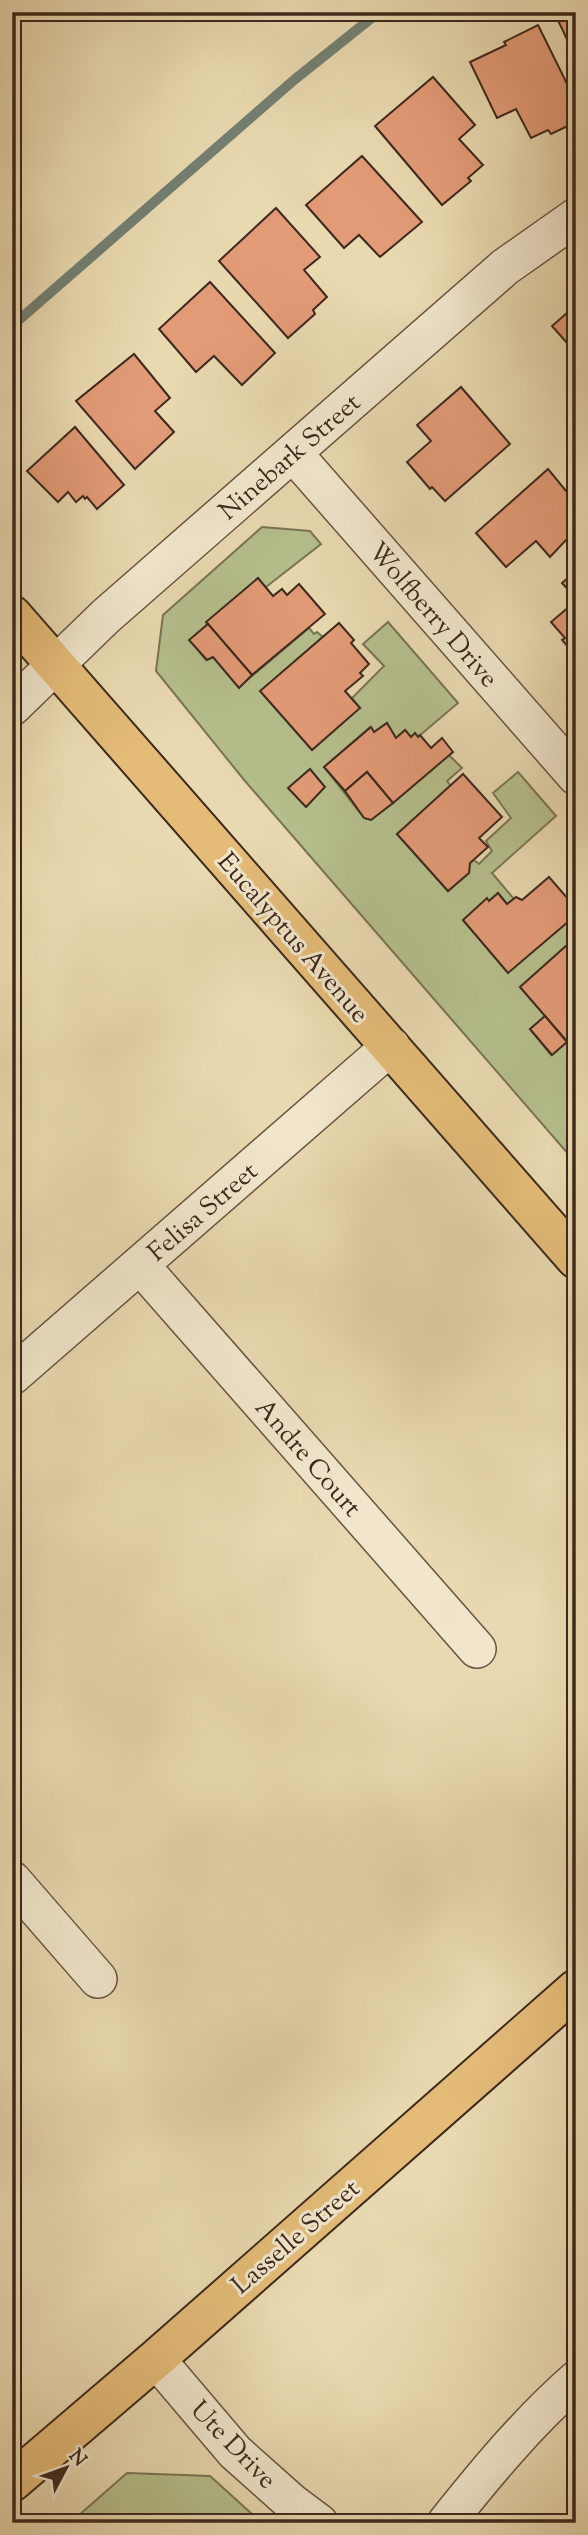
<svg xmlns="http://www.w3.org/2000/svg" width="588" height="2535" font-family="'Sorts Mill Goudy',serif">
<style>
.green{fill:#b5bf8c;stroke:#787454;stroke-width:2}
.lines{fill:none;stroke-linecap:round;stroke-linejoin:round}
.stream{stroke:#738073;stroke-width:10}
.building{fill:#e39b77;stroke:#3c281d;stroke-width:2}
.minor-casing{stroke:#675442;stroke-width:40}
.major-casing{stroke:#3c281d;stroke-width:42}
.minor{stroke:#f1e6cc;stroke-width:37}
.major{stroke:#e4bc78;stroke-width:38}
.labels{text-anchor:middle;stroke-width:6;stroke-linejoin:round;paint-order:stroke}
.street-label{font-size:26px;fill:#3c281d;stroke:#f1e6cc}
</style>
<rect width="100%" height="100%" fill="#e9d9b0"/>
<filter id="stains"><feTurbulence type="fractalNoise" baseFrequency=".00286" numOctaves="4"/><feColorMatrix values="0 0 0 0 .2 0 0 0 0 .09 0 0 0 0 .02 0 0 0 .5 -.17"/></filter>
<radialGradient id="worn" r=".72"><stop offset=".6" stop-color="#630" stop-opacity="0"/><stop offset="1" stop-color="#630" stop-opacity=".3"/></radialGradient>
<g class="green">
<path d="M262,527L310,531L321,544L266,587L207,622L208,624L190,640L206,660L213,657L239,687L309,628L314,634L317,632L323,637L261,691L360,708L352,698L384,666L363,644L388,622L458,703L418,737L415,734L411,737L405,730L396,738L387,723L374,732L370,727L324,767L364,818L371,820L449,755L462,768L447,781L451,786L397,834L448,891L469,873L470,863L474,860L479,864L492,851L486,841L511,818L493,793L518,772L556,816L492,873L514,899L507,904L498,893L489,901L487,899L463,920L508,972L566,923L574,931L576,930V937L520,987L545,1016L530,1029L551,1055L567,1042L571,1046L576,1042V1163L245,781L156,671L163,615Z"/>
<path d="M127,2473L210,2476L262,2523H70Z"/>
</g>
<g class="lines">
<path class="stream" d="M12,326L294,80L379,12"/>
</g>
<g class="building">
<path d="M567,12H576V59L557,18Z"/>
<path d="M538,25L576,102V122L551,134L548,130L531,138L516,109L497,118L470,62L506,45L504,42Z"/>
<path d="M433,77L475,125L459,139L483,165L468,178L471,181L442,205L375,126Z"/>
<path d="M362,156L422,222L380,257L359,235L344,248L306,205Z"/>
<path d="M276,208L320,257L304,270L327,297L313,310L315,314L288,338L219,261Z"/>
<path d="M210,282L275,353L242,385L214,356L196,372L159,329Z"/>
<path d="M576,305V353L552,326Z"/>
<path d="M134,354L170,398L155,411L174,432L135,469L76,401Z"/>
<path d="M461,387L510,444L445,501L432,487L430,489L407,462L431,441L417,425Z"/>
<path d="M75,427L124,485L97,509L87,497L85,499L83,496L76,502L68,492L58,502L27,471Z"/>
<path d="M548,469L576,503V544L570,543L567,539L550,557L536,541L506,567L476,533Z"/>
<path d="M576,571V598L562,583Z"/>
<path d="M258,578L273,596L282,589L287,595L299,584L325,614L252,675L206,622Z"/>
<path d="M576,601V656L562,640L565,638L551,622Z"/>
<path d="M339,623L354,640L351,643L369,664L360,673L363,676L345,691L360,708L312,750L260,691Z"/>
<path d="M208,624L252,675L239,688L213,657L207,660L189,640Z"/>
<path d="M387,723L396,738L405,730L411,737L415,733L418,737L420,735L431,748L442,738L453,752L393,803L367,772L345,791L324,767L371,727L374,732Z"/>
<path d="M310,769L325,787L306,807L288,788Z"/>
<path d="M367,772L393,803L371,820L364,818L345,791Z"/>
<path d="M463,774L502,817L479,838L488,847L470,863L469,873L448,891L397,834Z"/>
<path d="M549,877L576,908V915L508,973L463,920L487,898L489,901L498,893L507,904L516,897L522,900Z"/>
<path d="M576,937V1042L571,1046L520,987Z"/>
<path d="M545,1016L567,1042L552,1055L530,1029Z"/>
</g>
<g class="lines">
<defs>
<g id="minor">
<path d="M293,453L576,776"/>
<path d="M12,707L106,616L505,267L576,217"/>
<path d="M140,1265L477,1649"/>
<path d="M12,1376L391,1046"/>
<path d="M12,1880L98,1979"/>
<path d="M156,2359L235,2452L291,2502L319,2523"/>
<path d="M446,2523C486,2473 527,2423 576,2380"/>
</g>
<g id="major">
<path d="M12,615L576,1259"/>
<path d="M12,2482L156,2359L576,1989"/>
</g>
</defs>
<use href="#minor" class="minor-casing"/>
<use href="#major" class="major-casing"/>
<use href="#minor" class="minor"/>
<use href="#major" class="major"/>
</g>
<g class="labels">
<g class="street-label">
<text transform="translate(289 456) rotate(-41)" y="9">Ninebark Street</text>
<text transform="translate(434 614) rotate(49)" y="9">Wolfberry Drive</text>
<text transform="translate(294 937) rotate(49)" y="9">Eucalyptus Avenue</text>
<text transform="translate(202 1211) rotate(-41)" y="9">Felisa Street</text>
<text transform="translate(309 1457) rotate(49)" y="9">Andre Court</text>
<text transform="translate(295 2236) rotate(-41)" y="9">Lasselle Street</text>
<text transform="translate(234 2444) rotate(46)" y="9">Ute Drive</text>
</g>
</g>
<rect width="588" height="2535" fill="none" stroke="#e9d9b0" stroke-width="42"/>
<rect x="14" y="14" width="560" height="2507" fill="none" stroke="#3c281d" stroke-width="3.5"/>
<rect x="21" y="21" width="546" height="2493" fill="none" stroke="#3c281d" stroke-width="2"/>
<g transform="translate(66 2468) rotate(49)" stroke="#f1e6cc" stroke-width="5" paint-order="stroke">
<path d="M0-5L12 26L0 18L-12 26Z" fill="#3c281d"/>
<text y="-10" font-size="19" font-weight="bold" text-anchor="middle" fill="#3c281d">N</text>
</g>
<rect width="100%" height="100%" filter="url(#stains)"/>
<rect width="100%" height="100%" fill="url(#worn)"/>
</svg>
